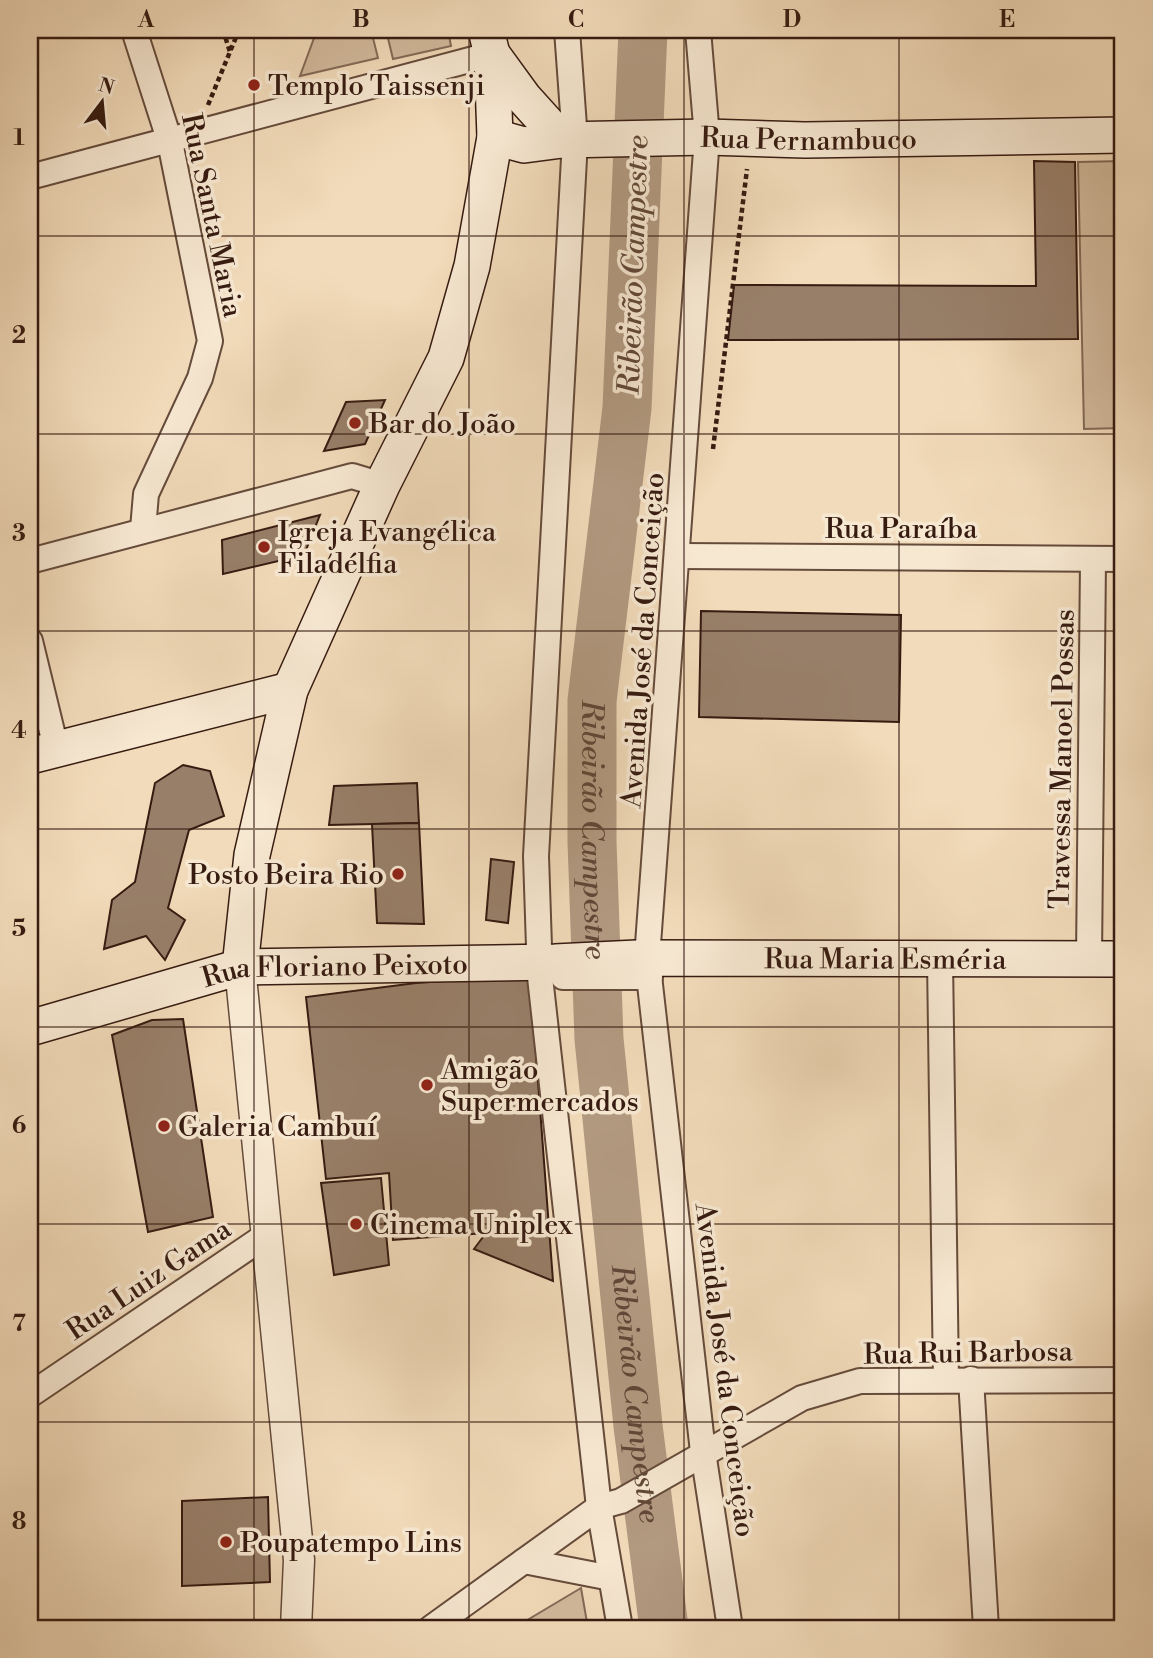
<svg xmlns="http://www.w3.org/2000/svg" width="1153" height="1658" font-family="'Libre Bodoni',serif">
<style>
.green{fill:#d2ba9d;stroke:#846a57;stroke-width:2}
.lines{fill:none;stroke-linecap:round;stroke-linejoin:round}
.river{stroke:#b29a81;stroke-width:49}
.building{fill:#987f69;stroke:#361b11;stroke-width:2}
.minor-casing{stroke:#654b3b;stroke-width:28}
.tertiary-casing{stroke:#654b3b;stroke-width:33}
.secondary-casing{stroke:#361b11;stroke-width:38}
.path{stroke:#361b11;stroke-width:4.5;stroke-dasharray:5 3.5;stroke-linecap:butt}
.minor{stroke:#f7e8d2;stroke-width:24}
.tertiary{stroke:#f7e8d2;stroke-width:30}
.secondary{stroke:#f7e8d2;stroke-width:35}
.grid{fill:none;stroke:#361b11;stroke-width:2;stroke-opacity:0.55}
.poi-dot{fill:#8f2418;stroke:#f7e8d2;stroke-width:2.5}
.labels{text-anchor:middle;stroke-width:7;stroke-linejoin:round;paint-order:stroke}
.poi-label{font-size:28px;fill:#361b11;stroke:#f7e8d2;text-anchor:start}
.street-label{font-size:28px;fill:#361b11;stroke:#f7e8d2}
.water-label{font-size:30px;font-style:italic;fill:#614738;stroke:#f7e8d2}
.neatline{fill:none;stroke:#361b11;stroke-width:2.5}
.grid-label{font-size:23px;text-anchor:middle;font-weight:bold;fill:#361b11}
</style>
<rect width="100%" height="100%" fill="#f2dbba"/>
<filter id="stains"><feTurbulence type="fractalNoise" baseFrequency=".00286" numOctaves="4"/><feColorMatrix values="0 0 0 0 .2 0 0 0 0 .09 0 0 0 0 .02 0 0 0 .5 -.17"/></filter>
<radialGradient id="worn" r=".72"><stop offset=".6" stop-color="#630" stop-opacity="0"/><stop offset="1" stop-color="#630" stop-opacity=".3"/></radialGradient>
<g class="green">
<path d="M317,30H371L378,58L300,76Z"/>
<path d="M386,30H448L451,46L393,59Z"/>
<path d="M1123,161V428L1084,429L1078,162Z"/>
<path d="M581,1588L588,1628H514Z"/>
</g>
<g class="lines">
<path class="river" id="s1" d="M643,30L627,408L592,701V842L599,1039L638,1426L664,1628"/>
</g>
<g class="building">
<path d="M1034,161L1075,162L1078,339L728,340L734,285L1036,286Z"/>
<path d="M385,400L365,444L324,451L346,402Z"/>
<path d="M320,515L304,555L223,574L222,540Z"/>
<path d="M701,611L901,615L899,722L699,717Z"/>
<path d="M183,765L210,771L224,816L189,830L168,908L185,920L165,960L146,936L104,949L112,900L135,882L155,783Z"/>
<path d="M417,783L419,823L329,825L334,786Z"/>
<path d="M419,823L424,924L377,923L372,824Z"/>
<path d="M491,859L514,862L508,923L486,920Z"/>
<path d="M530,975L553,1281L474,1249L486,1233L393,1240L389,1173L326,1179L306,997L416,983Z"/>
<path d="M183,1019L213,1217L148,1232L112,1035L152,1020Z"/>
<path d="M381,1178L389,1265L334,1275L321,1183Z"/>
<path d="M268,1497L270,1582L182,1586V1501Z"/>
</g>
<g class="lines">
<defs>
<g id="minor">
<path d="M134,30L170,142L210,341L200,378L146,494L143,529"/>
<path d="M567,30L575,140L536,856L540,977L599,1507L620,1628"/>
<path d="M698,30L707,137L647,958L703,1452L730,1628"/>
<path d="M30,177L492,54"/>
<path d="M679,556L1123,559"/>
<path d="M30,561L352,476L382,485"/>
<path d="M30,641L56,748"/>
<path d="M1089,959L1093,560"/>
<path d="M940,960L946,1380"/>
<path d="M563,977H650"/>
<path d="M971,1379L986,1628"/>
<path d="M30,1395L265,1236"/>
<path d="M524,1561L611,1578"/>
<path d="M431,1628L599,1507L621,1501L802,1398L860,1381L1123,1380"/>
</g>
<path id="tertiary" d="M240,967L299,1560L296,1628"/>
<g id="secondary">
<path d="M492,54L524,98L562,140"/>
<path id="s2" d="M495,137L524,145L562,140L707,137L805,140L1123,135"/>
<path d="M30,756L290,690"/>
<path d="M240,967L252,855L290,690L382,485L446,358L472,266L495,137L492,54L486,30"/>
<path id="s3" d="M30,1028L240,967L555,962L637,958L1123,959"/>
</g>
</defs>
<use href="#minor" class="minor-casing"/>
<use href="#tertiary" class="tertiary-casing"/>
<use href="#secondary" class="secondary-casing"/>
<g class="path">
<path d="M223,30L230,52"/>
<path d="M208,105L239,30"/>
<path d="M713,449L747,169"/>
</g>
<use href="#minor" class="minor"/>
<use href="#tertiary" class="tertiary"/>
<use href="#secondary" class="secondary"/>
</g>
<path class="grid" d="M254,30V1628M469,30V1628M684,30V1628M899,30V1628M30,236H1123M30,434H1123M30,631H1123M30,829H1123M30,1027H1123M30,1224H1123M30,1422H1123"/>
<g class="poi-dot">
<circle cx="254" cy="85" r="7"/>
<circle cx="355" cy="423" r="7"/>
<circle cx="264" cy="547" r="7"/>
<circle cx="398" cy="874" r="7"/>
<circle cx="427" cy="1085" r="7"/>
<circle cx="164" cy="1126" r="7"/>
<circle cx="356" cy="1224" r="7"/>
<circle cx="226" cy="1542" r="7"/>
</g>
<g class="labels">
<g class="poi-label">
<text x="268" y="95">Templo Taissenji</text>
<text x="369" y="433">Bar do João</text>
<text x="278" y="541">Igreja Evangélica<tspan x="278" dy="32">Filadélfia</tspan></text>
<text x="384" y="884" text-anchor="end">Posto Beira Rio</text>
<text x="441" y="1079">Amigão<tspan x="441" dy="32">Supermercados</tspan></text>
<text x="178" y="1136">Galeria Cambuí</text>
<text x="370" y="1234">Cinema Uniplex</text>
<text x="240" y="1552">Poupatempo Lins</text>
</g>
<g class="street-label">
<text dy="10" stroke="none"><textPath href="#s2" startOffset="315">Rua Pernambuco</textPath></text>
<text transform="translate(213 215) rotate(78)" y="10">Rua Santa Maria</text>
<text x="901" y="538">Rua Paraíba</text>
<text transform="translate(642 640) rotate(-86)" y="10">Avenida José da Conceição</text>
<text transform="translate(1061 759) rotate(-89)" y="10">Travessa Manoel Possas</text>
<text dy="10" stroke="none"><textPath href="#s3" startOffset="864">Rua Maria Esméria</textPath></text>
<text dy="10" stroke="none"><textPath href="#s3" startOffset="313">Rua Floriano Peixoto</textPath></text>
<text transform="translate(148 1279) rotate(-34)" y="10">Rua Luiz Gama</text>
<text transform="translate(968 1352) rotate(-1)" y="10">Rua Rui Barbosa</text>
<text transform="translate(726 1370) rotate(83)" y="10">Avenida José da Conceição</text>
</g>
<g class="water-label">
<text transform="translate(633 265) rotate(-88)" y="10">Ribeirão Campestre</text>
<text dy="10" stroke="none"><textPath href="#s1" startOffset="802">Ribeirão Campestre</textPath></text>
<text dy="10" stroke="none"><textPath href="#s1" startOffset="1368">Ribeirão Campestre</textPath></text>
</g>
</g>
<rect width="1153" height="1658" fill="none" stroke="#f2dbba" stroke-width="77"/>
<g transform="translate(102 102) rotate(16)" stroke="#f7e8d2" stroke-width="5" paint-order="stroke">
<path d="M0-5L12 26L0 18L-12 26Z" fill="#361b11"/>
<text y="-10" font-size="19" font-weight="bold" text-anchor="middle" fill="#361b11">N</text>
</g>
<rect x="38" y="38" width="1076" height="1582" class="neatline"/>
<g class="grid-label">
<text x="146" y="27">A</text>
<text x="361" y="27">B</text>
<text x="576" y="27">C</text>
<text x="792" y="27">D</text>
<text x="1007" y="27">E</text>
<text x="19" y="145">1</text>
<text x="19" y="343">2</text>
<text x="19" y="541">3</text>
<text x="19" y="738">4</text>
<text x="19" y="936">5</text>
<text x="19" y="1133">6</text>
<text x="19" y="1331">7</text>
<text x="19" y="1529">8</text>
</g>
<rect width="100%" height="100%" filter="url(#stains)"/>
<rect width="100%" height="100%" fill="url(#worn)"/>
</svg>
